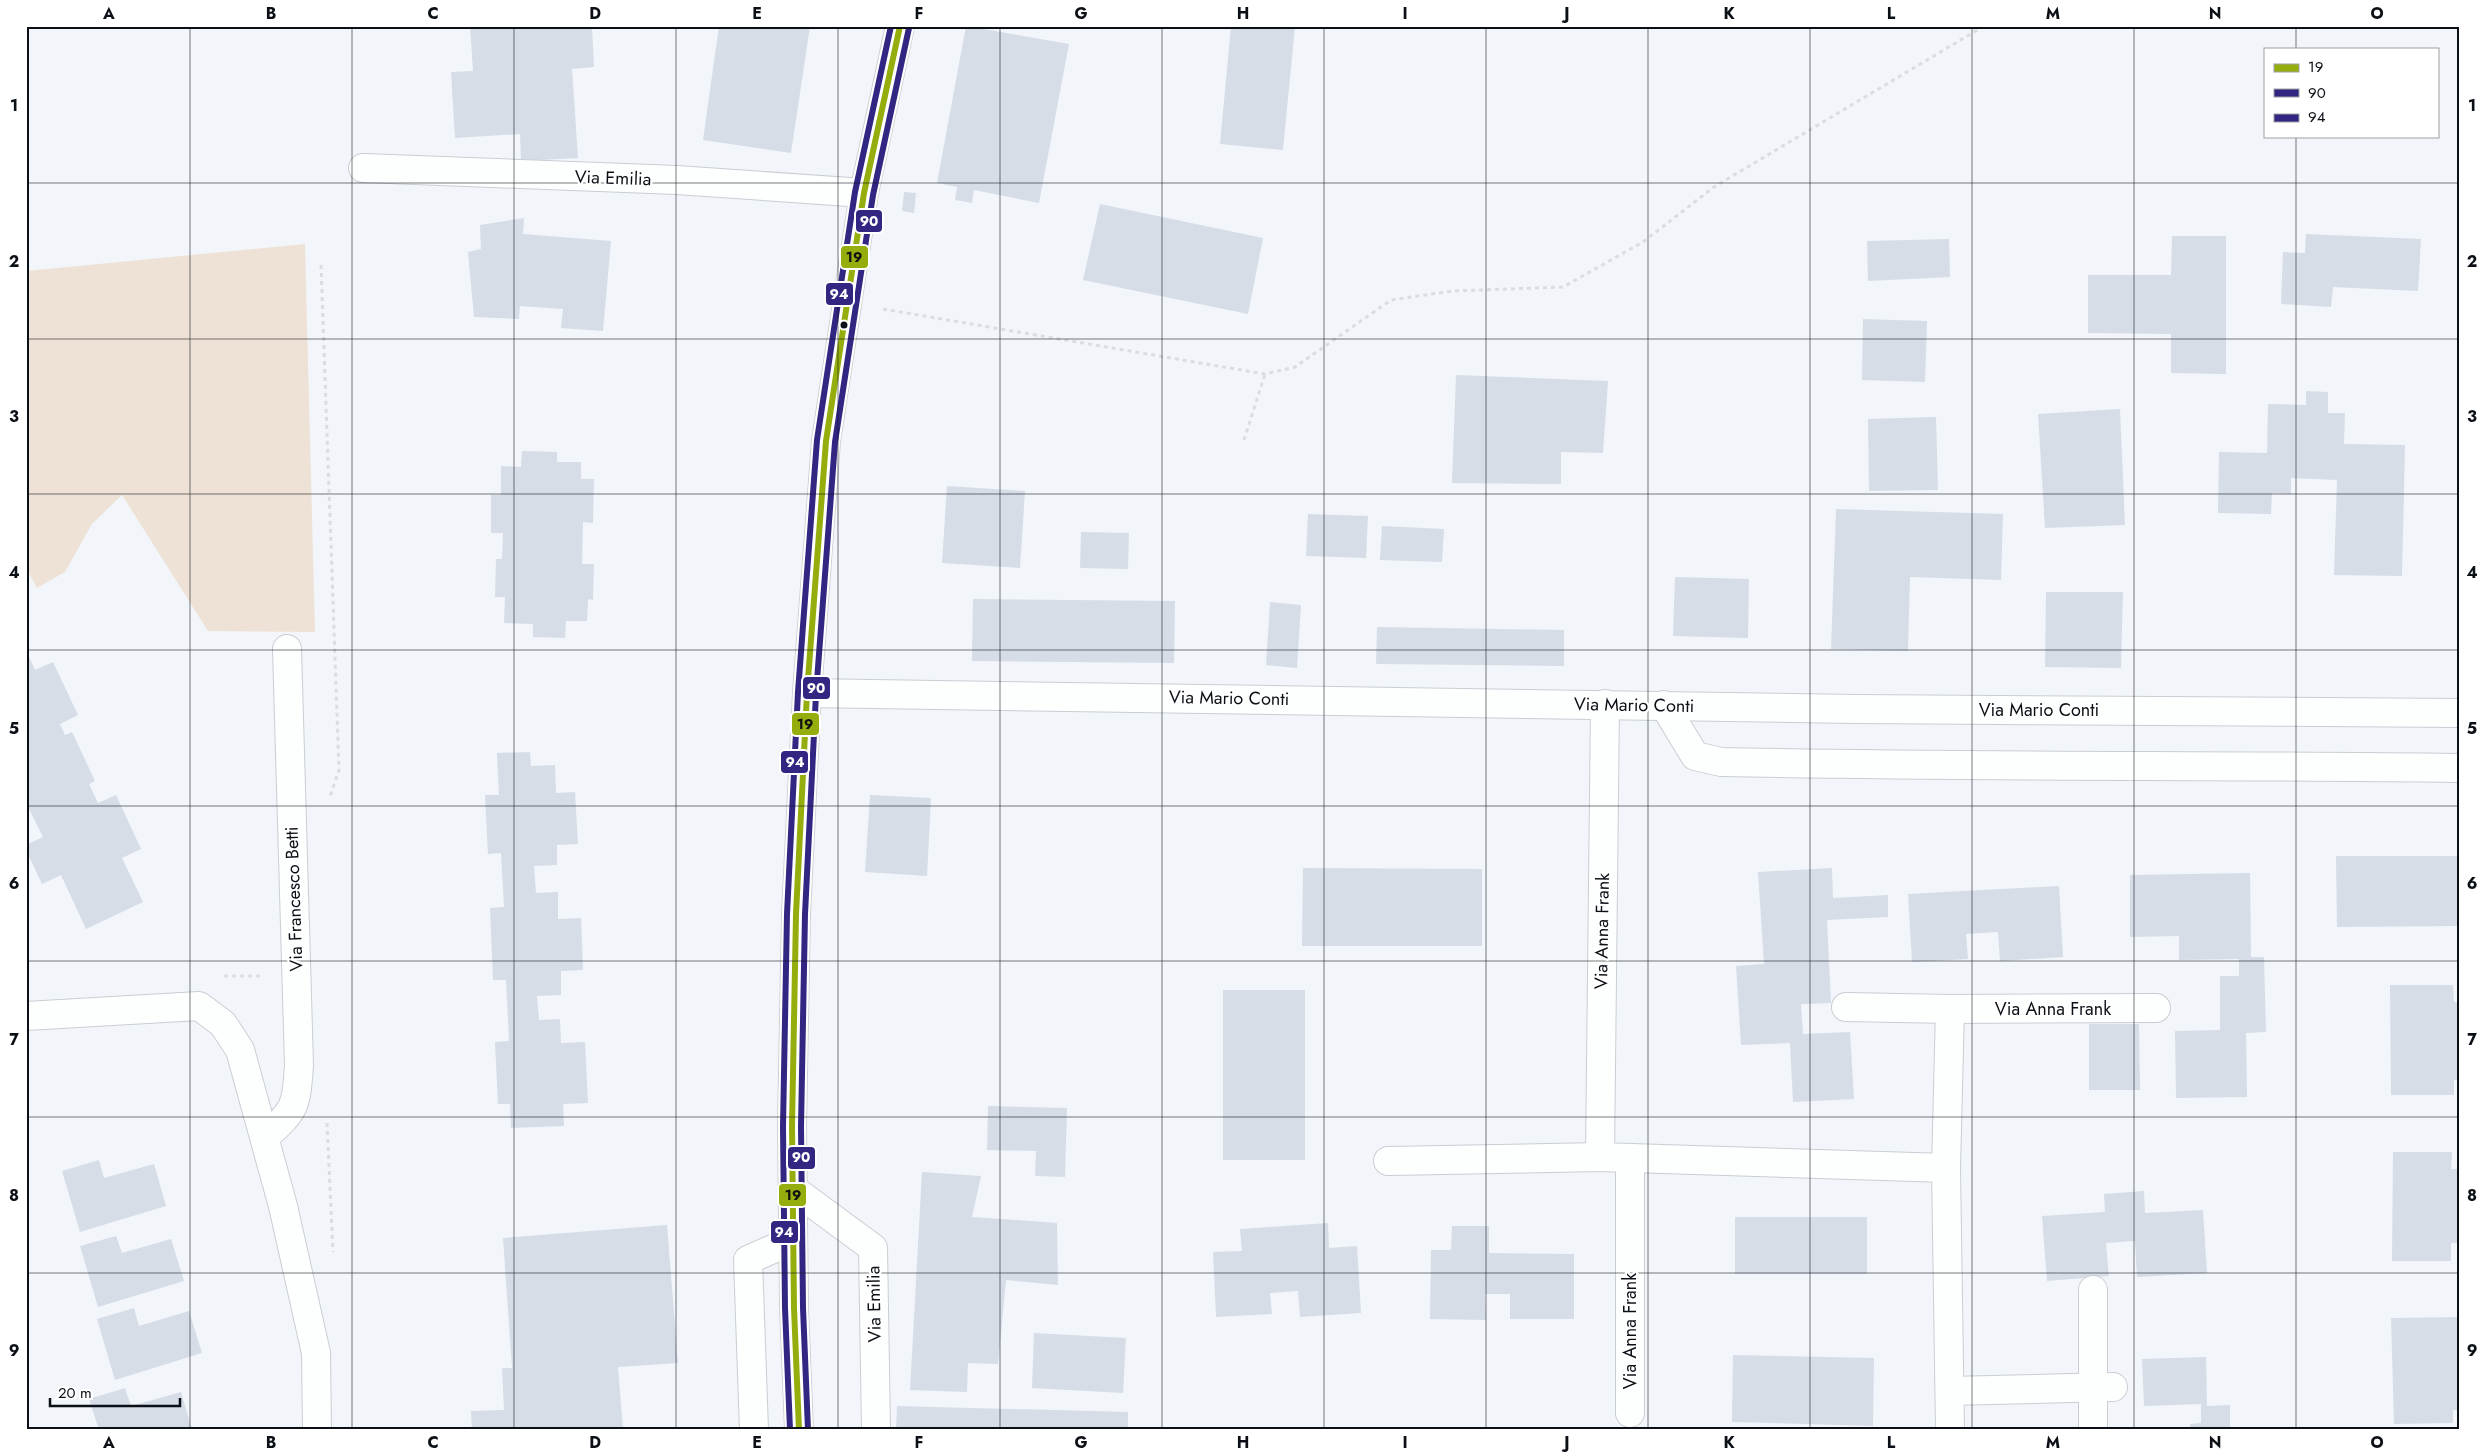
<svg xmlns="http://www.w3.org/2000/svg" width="2486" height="1456" font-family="Jost,sans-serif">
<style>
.green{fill:#eee2d6}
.building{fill:#d6dde7}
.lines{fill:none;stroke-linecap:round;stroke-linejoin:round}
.minor-casing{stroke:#c9ced4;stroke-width:30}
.major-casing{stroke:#ced1d3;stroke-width:30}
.path{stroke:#dbdcdd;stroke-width:3;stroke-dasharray:4 4;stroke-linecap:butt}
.minor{stroke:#fdfefe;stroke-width:28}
.major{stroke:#e5eaf2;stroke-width:28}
.bus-1-casing{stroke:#fff;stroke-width:10}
.bus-2-casing{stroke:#fff;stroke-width:10}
.bus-3-casing{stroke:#fff;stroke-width:10}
.bus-1{stroke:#96ae0d;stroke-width:6}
.bus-2{stroke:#312783;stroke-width:6}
.bus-3{stroke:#312783;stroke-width:6}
.grid{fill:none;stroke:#0b0f16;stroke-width:1;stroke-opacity:0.55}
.bus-dot{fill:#0b0f16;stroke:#fff;stroke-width:2}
.labels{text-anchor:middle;stroke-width:4.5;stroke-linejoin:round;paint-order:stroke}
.street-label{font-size:18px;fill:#0b0f16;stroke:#fff}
.line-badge{stroke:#fff;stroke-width:2}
.badge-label{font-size:14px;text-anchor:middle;font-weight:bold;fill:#fff}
.pale-badge-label{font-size:14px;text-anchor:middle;font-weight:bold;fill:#111}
.neatline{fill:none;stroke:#0b0f16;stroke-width:2}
.grid-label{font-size:16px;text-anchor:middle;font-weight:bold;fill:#0b0f16}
</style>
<rect width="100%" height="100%" fill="#f2f6fa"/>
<path class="green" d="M305,244L315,632L208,631L122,495L92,524L65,572L37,588L26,568V271Z"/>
<g class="building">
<path d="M470,26H592L594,67L572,69L578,158L521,161L520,134L455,138L451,72L473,71Z"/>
<path d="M719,26H810L791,153L703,140Z"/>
<path d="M966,26L1069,44L1039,203L974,190L972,203L955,200L957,187L937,183Z"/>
<path d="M1231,26H1295L1283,150L1220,144Z"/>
<path d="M904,192L916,193L914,213L902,211Z"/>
<path d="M1100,204L1263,238L1248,314L1083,280Z"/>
<path d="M524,218L523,234L611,241L603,331L561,328L563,309L520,306L519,319L474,317L468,252L481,249L480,225Z"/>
<path d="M2306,234L2421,239L2418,291L2333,287L2331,307L2281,304L2283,252L2305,253Z"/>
<path d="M2172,236H2226V374L2171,373V334L2088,333V275H2171Z"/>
<path d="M1949,239L1950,277L1868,281L1867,241Z"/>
<path d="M1863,319L1927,321L1925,382L1862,380Z"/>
<path d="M1456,375L1608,381L1603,453L1561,452V484L1452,483Z"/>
<path d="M2306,391L2328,392V413H2345L2344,444L2405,445L2402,576L2334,575L2337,480L2291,478V494L2272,493L2271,514L2218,513L2219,452L2267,453L2268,404L2306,405Z"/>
<path d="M2120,409L2125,525L2045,528L2038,414Z"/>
<path d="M1936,417L1938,490L1869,491L1868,419Z"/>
<path d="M522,451L557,452V462H581V479H594L593,523L583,522L582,564H594L593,600L588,599L587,621H566L565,638L533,637V624L504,623L505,597H495L496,559H502L503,533H491V495H501V466L521,467Z"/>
<path d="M947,486L1025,491L1020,568L942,563Z"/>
<path d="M1836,509L2003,514L2001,580L1910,577L1908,651L1831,649Z"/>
<path d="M1308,514L1368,516L1366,558L1306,556Z"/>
<path d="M1382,526L1444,529L1442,562L1380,560Z"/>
<path d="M1081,532L1129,533L1128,569L1080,568Z"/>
<path d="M1675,577L1749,579L1748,638L1673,636Z"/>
<path d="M2046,592H2123L2121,668L2045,667Z"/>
<path d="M973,599L1175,601L1174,663L972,661Z"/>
<path d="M1270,602L1301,605L1297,668L1266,665Z"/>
<path d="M1377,627L1564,630V666L1376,664Z"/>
<path d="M26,650L35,670L53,662L78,715L60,724L65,735L72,732L95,781L89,784L98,803L116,795L141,849L122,858L143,902L86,929L61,875L42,884L26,850V845L43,837L26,803Z"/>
<path d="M530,752L531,766L555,765L556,793L575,792L578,844L557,845V865L534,866L536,893L558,892V919L581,918L583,970L561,971V995L537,996L539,1020L560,1019L561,1043L585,1042L588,1103L563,1104L564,1126L511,1128L510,1104H498L495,1042L509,1041L506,980H493L490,908L504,907L501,853L488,854L485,795H499L497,753Z"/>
<path d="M870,795L931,798L927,876L865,872Z"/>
<path d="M2336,856H2460V926L2337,927Z"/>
<path d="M1303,868L1482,869V946H1302Z"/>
<path d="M1832,868L1833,898L1888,895V917L1827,920L1831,1003L1801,1004L1803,1034L1850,1032L1854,1099L1793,1102L1790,1043L1741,1045L1736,966L1764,964L1758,872Z"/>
<path d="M2250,873L2251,957H2264L2266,1032L2246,1033L2247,1097L2176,1098L2175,1031L2220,1030V976H2239V959L2179,960V936L2130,937V875Z"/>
<path d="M2059,886L2063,957L2000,961L1998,932L1966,934L1968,959L1912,962L1908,894Z"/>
<path d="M2390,985H2453L2454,1002H2460V1080H2454V1095H2391Z"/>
<rect x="1223" y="990" width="82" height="170"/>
<path d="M2089,1024H2139L2140,1090H2089Z"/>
<path d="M988,1106L1067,1108L1065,1177L1035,1176L1036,1151L987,1150Z"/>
<path d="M2393,1152H2452L2451,1169H2460V1243H2451V1261H2392Z"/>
<path d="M99,1160L104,1178L154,1164L166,1206L80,1232L62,1171Z"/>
<path d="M922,1172L981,1176L972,1217L1057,1223L1058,1285L1006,1280L998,1364L968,1363L967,1392L910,1390Z"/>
<path d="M2144,1191L2145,1213L2203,1210L2207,1273L2137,1277L2135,1241L2106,1243L2109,1276L2047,1281L2042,1216L2105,1212L2104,1194Z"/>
<rect x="1735" y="1217" width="132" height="57"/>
<path d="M1328,1223L1329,1248L1357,1246L1361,1313L1300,1317L1298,1291L1270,1293L1272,1314L1216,1317L1213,1252L1242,1251L1240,1229Z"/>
<path d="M667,1225L678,1363L618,1367L623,1430H472L471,1411L504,1410L502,1368H512L503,1238Z"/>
<path d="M1452,1226H1489V1253L1574,1254V1319H1510V1294H1485L1486,1320L1430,1319L1431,1250H1451Z"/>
<path d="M116,1236L122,1253L171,1239L184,1281L98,1307L80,1246Z"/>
<path d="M134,1308L139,1326L189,1311L202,1353L115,1380L97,1319Z"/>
<path d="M2460,1317V1410H2453V1423L2394,1424L2391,1318Z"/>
<path d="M1034,1333L1126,1338L1123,1393L1032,1388Z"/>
<path d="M1733,1355L1874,1358L1873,1426L1732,1422Z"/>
<path d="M2206,1357L2207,1406L2230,1405V1430H2190V1424L2201,1423V1404L2144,1406L2142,1359Z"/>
<path d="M125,1388L131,1406L181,1392L192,1430H99L89,1399Z"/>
<path d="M897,1406L1128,1412V1430H896Z"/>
</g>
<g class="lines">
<defs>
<g id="minor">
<path d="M363,168L677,180L864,193"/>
<path d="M807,693L1856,709L2460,713"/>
<path d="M1664,705L1695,756L1721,762C1967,767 2213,765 2460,768"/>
<path d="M1846,1007L1950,1009L2156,1008"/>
<path d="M1950,1009L1946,1168L1950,1430"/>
<path d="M26,1016L199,1006L223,1024L240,1050L283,1206L316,1353L317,1430"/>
<path d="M265,1137C296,1109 296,1107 299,1065L287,649"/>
<path d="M1600,1157L1605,704"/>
<path d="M1388,1161L1600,1157L1946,1168"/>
<path d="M793,1189L873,1248L876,1430"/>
<path d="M2093,1290V1430"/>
<path d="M1950,1391L2113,1387"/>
<path d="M1630,1413V1158"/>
<path d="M754,1430L748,1260L793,1240"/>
</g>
<path id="major" d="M799,1430L794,1308L792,1127L796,914L807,693L826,441L864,193L900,26"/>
</defs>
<use href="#minor" class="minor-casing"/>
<use href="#major" class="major-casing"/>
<g class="path">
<path d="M321,265L339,770L330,796"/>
<path d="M883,309L1265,374L1295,367L1391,300L1452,291L1563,287L1643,242L1714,187L1984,26"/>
<path d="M1244,440L1265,374"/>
<path d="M224,976H260"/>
<path d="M327,1123L333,1252"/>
</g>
<use href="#minor" class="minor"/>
<use href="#major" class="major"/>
<defs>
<path id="bus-1" d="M799,1430L794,1308L792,1127L796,914L807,693L826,441L864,193L900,26"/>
<path id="bus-2" d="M808,1430L803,1308L801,1127L805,914L816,694L835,442L873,195L909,28"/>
<path id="bus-3" d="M790,1430L785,1308L783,1127L787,914L798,692L817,440L855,192L891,26"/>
</defs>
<use href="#bus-1" class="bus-1-casing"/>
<use href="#bus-2" class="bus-2-casing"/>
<use href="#bus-3" class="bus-3-casing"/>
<use href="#bus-1" class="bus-1"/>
<use href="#bus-2" class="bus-2"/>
<use href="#bus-3" class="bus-3"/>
</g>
<path class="grid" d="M190,26V1430M352,26V1430M514,26V1430M676,26V1430M838,26V1430M1000,26V1430M1162,26V1430M1324,26V1430M1486,26V1430M1648,26V1430M1810,26V1430M1972,26V1430M2134,26V1430M2296,26V49M2296,136V1430M26,183H2460M26,339H2460M26,494H2460M26,650H2460M26,806H2460M26,961H2460M26,1117H2460M26,1273H2460"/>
<circle class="bus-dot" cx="844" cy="325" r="4.5"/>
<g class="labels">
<g class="street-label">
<text transform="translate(613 178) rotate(2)" y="6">Via Emilia</text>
<text transform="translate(1229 698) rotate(1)" y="6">Via Mario Conti</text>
<text transform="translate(1634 705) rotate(1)" y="6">Via Mario Conti</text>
<text x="2039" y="716">Via Mario Conti</text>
<text transform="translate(294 899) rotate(-92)" y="6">Via Francesco Betti</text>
<text transform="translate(1602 931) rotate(-89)" y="6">Via Anna Frank</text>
<text x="2053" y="1015">Via Anna Frank</text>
<text transform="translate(874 1304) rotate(-91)" y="6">Via Emilia</text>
<text transform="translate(1630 1331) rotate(-90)" y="6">Via Anna Frank</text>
</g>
</g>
<g class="line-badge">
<rect x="855" y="209" width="28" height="24" rx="5" fill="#312783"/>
<rect x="840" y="245" width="29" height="24" rx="5" fill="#96ae0d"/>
<rect x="825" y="282" width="29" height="24" rx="5" fill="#312783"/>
<rect x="802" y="676" width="29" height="24" rx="5" fill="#312783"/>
<rect x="791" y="712" width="29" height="24" rx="5" fill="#96ae0d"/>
<rect x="780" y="750" width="29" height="24" rx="5" fill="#312783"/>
<rect x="787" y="1146" width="29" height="24" rx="5" fill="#312783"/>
<rect x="778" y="1183" width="29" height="24" rx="5" fill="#96ae0d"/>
<rect x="770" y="1220" width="29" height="24" rx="5" fill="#312783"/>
</g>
<g class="badge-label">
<text x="869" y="226">90</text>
<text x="839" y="299">94</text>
<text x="816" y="693">90</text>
<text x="795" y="767">94</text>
<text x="801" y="1162">90</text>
<text x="784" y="1237">94</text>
</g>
<g class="pale-badge-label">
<text x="854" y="262">19</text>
<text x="805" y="729">19</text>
<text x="793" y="1200">19</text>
</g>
<rect width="2486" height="1456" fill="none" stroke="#ffffff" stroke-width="55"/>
<rect x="2264" y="48" width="175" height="90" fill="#ffffff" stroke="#9d9fa2"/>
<rect x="2274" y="64" width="25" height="8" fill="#96ae0d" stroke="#9d9fa2"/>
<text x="2308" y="72" font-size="15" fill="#0b0f16">19</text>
<rect x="2274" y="89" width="25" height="8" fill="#312783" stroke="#9d9fa2"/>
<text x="2308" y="98" font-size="15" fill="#0b0f16">90</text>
<rect x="2274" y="114" width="25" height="8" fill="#312783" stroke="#9d9fa2"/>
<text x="2308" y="122" font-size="15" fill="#0b0f16">94</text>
<path d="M50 1398v8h130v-8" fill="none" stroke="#0b0f16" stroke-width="2.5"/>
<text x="58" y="1398" font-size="15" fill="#0b0f16" stroke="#ffffff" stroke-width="4" paint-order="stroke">20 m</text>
<rect x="28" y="28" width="2430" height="1400" class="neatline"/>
<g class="grid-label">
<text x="109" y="19">A</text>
<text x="271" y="19">B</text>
<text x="433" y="19">C</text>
<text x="595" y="19">D</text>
<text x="757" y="19">E</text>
<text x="919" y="19">F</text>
<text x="1081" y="19">G</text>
<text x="1243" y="19">H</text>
<text x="1405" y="19">I</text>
<text x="1567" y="19">J</text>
<text x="1729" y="19">K</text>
<text x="1891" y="19">L</text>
<text x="2053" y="19">M</text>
<text x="2215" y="19">N</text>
<text x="2377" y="19">O</text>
<text x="14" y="111">1</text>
<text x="2472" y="111">1</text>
<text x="14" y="267">2</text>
<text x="2472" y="267">2</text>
<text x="14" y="422">3</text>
<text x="2472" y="422">3</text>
<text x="14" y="578">4</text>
<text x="2472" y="578">4</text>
<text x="14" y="734">5</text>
<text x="2472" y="734">5</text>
<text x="14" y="889">6</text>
<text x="2472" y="889">6</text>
<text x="14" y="1045">7</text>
<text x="2472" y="1045">7</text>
<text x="14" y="1201">8</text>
<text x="2472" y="1201">8</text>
<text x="14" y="1356">9</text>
<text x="2472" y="1356">9</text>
<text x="109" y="1448">A</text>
<text x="271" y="1448">B</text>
<text x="433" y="1448">C</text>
<text x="595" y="1448">D</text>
<text x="757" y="1448">E</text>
<text x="919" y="1448">F</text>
<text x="1081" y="1448">G</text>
<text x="1243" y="1448">H</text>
<text x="1405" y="1448">I</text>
<text x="1567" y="1448">J</text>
<text x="1729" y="1448">K</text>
<text x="1891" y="1448">L</text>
<text x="2053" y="1448">M</text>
<text x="2215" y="1448">N</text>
<text x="2377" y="1448">O</text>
</g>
</svg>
